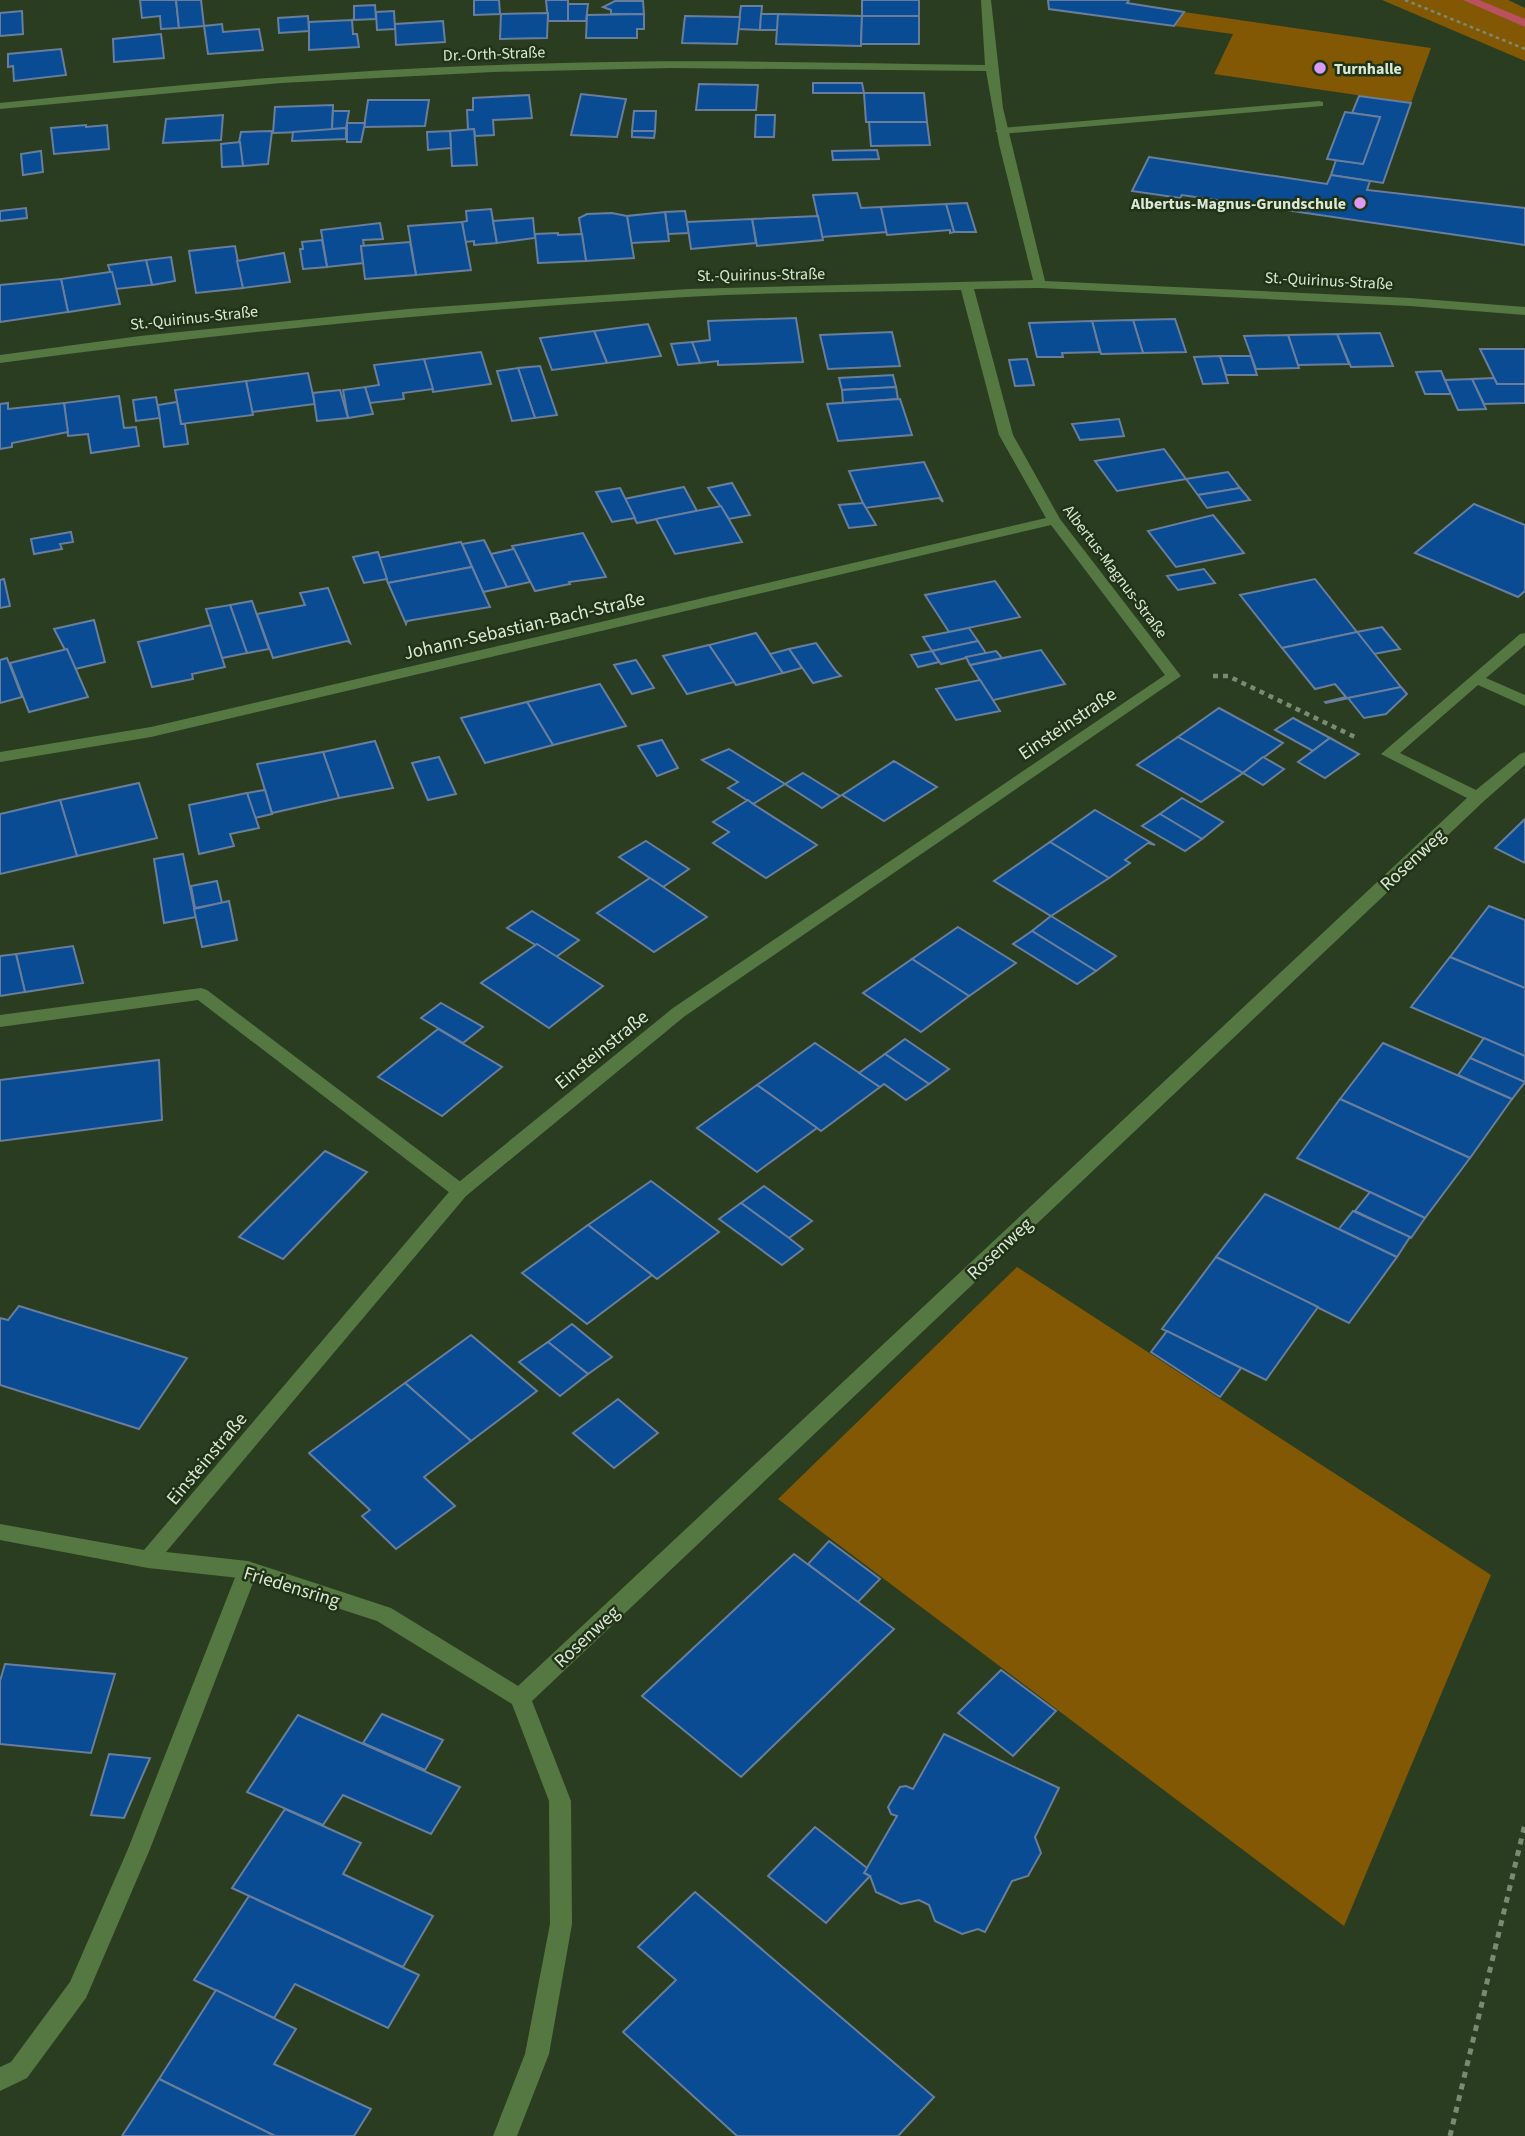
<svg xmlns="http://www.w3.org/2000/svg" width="1525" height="2136" font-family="'Source Sans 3',sans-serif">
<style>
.green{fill:#835804}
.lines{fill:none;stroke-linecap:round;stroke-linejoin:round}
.stream{fill:#b9525e;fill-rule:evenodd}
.building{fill:#094c93;stroke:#687e9c;stroke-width:2}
.path-far2{stroke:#7b8a73;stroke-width:2.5;stroke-dasharray:3.5 3.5;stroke-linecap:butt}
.path-far1{stroke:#7b8a73;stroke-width:4.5;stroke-dasharray:5 5;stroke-linecap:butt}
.path{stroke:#7b8a73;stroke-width:5;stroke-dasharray:6 6;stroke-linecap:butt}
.service{fill:#557742;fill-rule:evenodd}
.minor{fill:#557742;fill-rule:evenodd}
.poi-dot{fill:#da9af6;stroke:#213317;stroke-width:2.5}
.labels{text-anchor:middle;stroke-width:5;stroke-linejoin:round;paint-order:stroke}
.far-street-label{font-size:16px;fill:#dce8d6;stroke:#213317}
.far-poi-label{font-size:16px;font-weight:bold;fill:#dce8d6;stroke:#213317;text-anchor:start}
.street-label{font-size:19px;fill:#dce8d6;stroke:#213317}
</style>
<rect width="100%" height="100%" fill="#2b3d21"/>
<g class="green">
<path d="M1382,0H1508L1525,8V61Z"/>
<path d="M1184,12L1431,48L1411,103L1214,74L1233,34L1174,26Z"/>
<path d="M1017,1267L1491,1575L1344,1926L778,1499Z"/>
</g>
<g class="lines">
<path class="stream" d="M1463,0H1479L1525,19V27Z"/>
</g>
<g class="building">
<path d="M140,0H176L179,28L161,29L160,16L142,18Z"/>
<path d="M176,0H201L204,26L179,28Z"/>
<path d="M474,0H499L500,14L474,15Z"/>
<path d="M546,0H568V21H548Z"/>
<rect x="862" y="0" width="57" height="16"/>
<path d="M1048,0H1129L1127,3L1184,12L1174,26L1049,9Z"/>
<path d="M615,1H643L644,14H611V10L603,7Z"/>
<path d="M568,4H588L586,21H568Z"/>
<path d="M375,5L376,19L352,20L354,19V6Z"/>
<path d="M741,6H762L760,30L738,29Z"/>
<path d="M22,11L23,34L0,36V13Z"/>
<path d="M394,11L395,29L377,30L376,12Z"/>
<path d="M548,13L547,38L500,39L501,14Z"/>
<path d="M644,14V29H637V38H586L587,15Z"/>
<path d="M761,14H778V30H760Z"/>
<path d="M778,14L862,16L861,46L776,44Z"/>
<path d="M308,16L309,31L279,33L278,18Z"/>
<path d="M685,16L740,17L737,44L682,43Z"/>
<path d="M862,16H919V44H861Z"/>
<path d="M352,20L353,34H357L359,47L309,50V22Z"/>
<path d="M443,21L445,42L396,45L395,24Z"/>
<path d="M222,24L223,32L259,29L263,50L208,54L204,26Z"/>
<path d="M161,34L164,58L114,62L113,39Z"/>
<path d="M61,49L66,75L14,81L13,66L8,67V54Z"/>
<path d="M813,83H862L864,93H813Z"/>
<path d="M699,84L758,85L756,110H696Z"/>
<path d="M864,93H924L927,122H866Z"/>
<path d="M581,94L626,99L617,137L571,135Z"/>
<path d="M529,95L532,118L493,120L494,135L475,136L474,129L468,130L467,110H473V98Z"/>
<path d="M1359,96L1411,103L1383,183L1331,175L1336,160L1363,164L1380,117L1352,113Z"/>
<path d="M368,100H429L425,126L364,127Z"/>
<path d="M333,105L332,131L273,133L275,107Z"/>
<path d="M333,111H349L346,128L332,129Z"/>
<path d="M634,111H656L655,131H632Z"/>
<path d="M1345,112L1380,117L1363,164L1327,159Z"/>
<path d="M223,115L221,140L163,143L166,119Z"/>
<path d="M756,115H775L774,137H755Z"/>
<path d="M869,122H927L930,145L871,146Z"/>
<path d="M347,123H365L361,142H347Z"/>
<path d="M86,125V127L107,125L109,149L54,154L51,128Z"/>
<path d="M346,128V139L292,141L293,132Z"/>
<path d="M474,129L477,165L452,166L450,131Z"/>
<path d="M272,131L268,164L243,166L239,142L241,132Z"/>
<path d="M450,131L451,148L428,150L427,132Z"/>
<path d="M632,131H655L654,138L632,137Z"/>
<path d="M240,142L243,166L222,167L221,144Z"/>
<path d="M877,150L879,159L833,160L832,151Z"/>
<path d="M41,151L43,172L23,175L21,154Z"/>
<path d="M1149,157L1327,184L1331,175L1370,181L1367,190L1525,208V245L1182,195L1180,198L1132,191Z"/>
<path d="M857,193L861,208L881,207L887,232L822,237L813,195Z"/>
<path d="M967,203L976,232H954L946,204Z"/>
<path d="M946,204L954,232L950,233V230L887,235L881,207Z"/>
<path d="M26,208L27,218L0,221V211Z"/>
<path d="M491,209L497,243L474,245V241L465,242L462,222L467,221L466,211Z"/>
<path d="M685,211L689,233L668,234L665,212Z"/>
<path d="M665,212L669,241L631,243L627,216Z"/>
<path d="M612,213L627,216L634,258L586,261L579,218L587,214Z"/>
<path d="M818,216L823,240L757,246L752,219Z"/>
<path d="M533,218L535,238L497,243L493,221Z"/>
<path d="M752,219L756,243L691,249L687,222Z"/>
<path d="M462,222L471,270L416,275L408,226Z"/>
<path d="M380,223L383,239L363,240L364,246H361L363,263L327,267L321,230Z"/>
<path d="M558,233V235L582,234L586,261L538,263L535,234Z"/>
<path d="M322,240L327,267L303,269L300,249H303L302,242Z"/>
<path d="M410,242L416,275L365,279L361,246Z"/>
<path d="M235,246L243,288L196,293L189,251Z"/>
<path d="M284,253L290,282L243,288L237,261Z"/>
<path d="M171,257L175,281L152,285L146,260Z"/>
<path d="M146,260L152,285L116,289L108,265Z"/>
<path d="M110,272H112L120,304L68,312L61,279Z"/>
<path d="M61,279L68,312L0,322V285Z"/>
<path d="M796,318L803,362L718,365V361L700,363L692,342L710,340L708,321Z"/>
<path d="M1175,319L1186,352L1143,353L1133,320Z"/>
<path d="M1133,320L1143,353L1101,354L1092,321Z"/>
<path d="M1092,321L1100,352L1062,353L1063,357H1037L1029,323Z"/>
<path d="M648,324L661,356L607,363L594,331Z"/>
<path d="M594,331L607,363L552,370L540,338Z"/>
<path d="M892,332L900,366L828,369L820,335Z"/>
<path d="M1380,333L1393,366L1351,367L1337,334Z"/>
<path d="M1337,334L1349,364L1298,365L1288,335Z"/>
<path d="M1288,335L1299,368L1256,369L1244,336Z"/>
<path d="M692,342L700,363L678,365L671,344Z"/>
<path d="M1480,349H1525V384H1497Z"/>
<path d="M481,352L491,384L433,392L424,359Z"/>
<path d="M1220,356L1228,383L1203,384L1194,357Z"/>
<path d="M1220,356H1251L1257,375H1226Z"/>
<path d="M424,359L433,389L403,393L404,399L370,403L365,387L379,385L374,365Z"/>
<path d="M1027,359L1034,385L1015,386L1009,360Z"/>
<path d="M540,366L557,415L535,418L518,368Z"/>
<path d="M518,368L535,418L512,421L497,371Z"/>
<path d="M1441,371L1451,394H1425L1416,372Z"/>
<path d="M308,373L315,404L252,412L246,381Z"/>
<path d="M893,375L896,387L842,390L839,378Z"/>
<path d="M1494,378L1497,384H1525V403L1484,404L1472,379Z"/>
<path d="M1472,379L1486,409L1458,410L1445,380Z"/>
<path d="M246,381L253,415L181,424L175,390Z"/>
<path d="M365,387L373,414L348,418L343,390Z"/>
<path d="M896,387L898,399L843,403L842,390Z"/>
<path d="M340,390L348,418L317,421L313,393Z"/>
<path d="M119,396L124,428L136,427L139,446L91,453L88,434L68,436L64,403Z"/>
<path d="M156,397L160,418L136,421L133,400Z"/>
<path d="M900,399L912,435L838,441L827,404Z"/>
<path d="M177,402L181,424H185L188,444L164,447L158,405Z"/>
<path d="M8,403V409L64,403L68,432L12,443V447L0,449V404Z"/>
<path d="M1119,419L1124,436L1080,440L1072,424Z"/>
<path d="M1164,449L1186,479L1117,491L1095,461Z"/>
<path d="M924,462L943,502L939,498L865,508L849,471Z"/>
<path d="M1228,472L1240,488L1198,495L1186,479Z"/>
<path d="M732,483L750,515L729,519L708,488Z"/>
<path d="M684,487L697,511L637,523L624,499Z"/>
<path d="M620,488L635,518L612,522L596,492Z"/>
<path d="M1240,488L1250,500L1207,508L1198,495Z"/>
<path d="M863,503L876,525L849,528L839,505Z"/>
<path d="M1474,504L1525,525V591L1518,597L1415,553Z"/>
<path d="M721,506L742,542L675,554L656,519Z"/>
<path d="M1213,515L1244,553L1176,567L1148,531Z"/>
<path d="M71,532L73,542L60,544L62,549L34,554L31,539Z"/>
<path d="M583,533L606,577L569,582L570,584L535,591L512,546Z"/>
<path d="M484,540L491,554L507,587L483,592L462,544Z"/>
<path d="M461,542L472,567L388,583L378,558Z"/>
<path d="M514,549L530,582L507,587L491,554Z"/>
<path d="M378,552L387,579L364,583L353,557Z"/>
<path d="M472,567L490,607L407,621L406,624L388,583Z"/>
<path d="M1204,569L1215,583L1178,590L1167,576Z"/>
<path d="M4,579L10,606L0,608V580Z"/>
<path d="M1315,579L1357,632L1282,648L1240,595Z"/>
<path d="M995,581L1020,617L949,632L925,595Z"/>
<path d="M328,588L350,643L347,641L273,658L257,614L305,605L300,593Z"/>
<path d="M252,601L269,649L247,653L230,605Z"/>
<path d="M230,605L247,653L222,658L206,609Z"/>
<path d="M94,620L105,662L75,669L54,629Z"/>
<path d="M211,625L225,667L192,674L193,679L152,687L138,642Z"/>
<path d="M1382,627L1400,649L1374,654L1357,632Z"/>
<path d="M969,628L978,641L932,651L923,637Z"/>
<path d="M1357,632L1401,687L1326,703L1325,702L1346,697L1335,684L1315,689L1282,648Z"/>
<path d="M756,633L783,673L736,685L709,645Z"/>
<path d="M978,641L986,653L941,664L932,651Z"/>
<path d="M816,643L836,671L841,676L813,683L789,649Z"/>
<path d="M709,645L734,682L687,694L663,656Z"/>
<path d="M67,649L88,697L29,712L10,663Z"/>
<path d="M789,649L802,668L783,673L770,654Z"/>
<path d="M1041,650L1065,684L993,700L970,665Z"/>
<path d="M932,651L939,662L918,667L911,655Z"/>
<path d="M996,651L1002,658L970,665L966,657Z"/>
<path d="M7,658L22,697L0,703V660Z"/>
<path d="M636,660L654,688L632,694L614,665Z"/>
<path d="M980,680L1000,711L956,720L936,689Z"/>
<path d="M600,684L626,726L553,745L527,702Z"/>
<path d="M1401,687L1407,694L1386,714L1364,718L1348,698Z"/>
<path d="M527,702L553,745L485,763L461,718Z"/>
<path d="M1219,708L1283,743L1243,773L1178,737Z"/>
<path d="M1293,718L1330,738L1313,751L1275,730Z"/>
<path d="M1178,737L1243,773L1201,802L1137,765Z"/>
<path d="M1330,738L1359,754L1325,778L1298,762Z"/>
<path d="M662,740L678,768L657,776L638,746Z"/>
<path d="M375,741L393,788L339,798L323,752Z"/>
<path d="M729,749L785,784L753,804L728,788L738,782L702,760Z"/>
<path d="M323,752L339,798L272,813L257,764Z"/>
<path d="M439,757L456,794L428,800L412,763Z"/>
<path d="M1263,757L1284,769L1263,785L1243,773Z"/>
<path d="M894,761L937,787L884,821L842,795Z"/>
<path d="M803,773L840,796L822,808L785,784Z"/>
<path d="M139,783L157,838L77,856L60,800Z"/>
<path d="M265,790L272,814L255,818L247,793Z"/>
<path d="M247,793L259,828L230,834L234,846L199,854L189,805Z"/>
<path d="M1182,798L1223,822L1202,839L1160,814Z"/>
<path d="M60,800L77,856L0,874V814Z"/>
<path d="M748,800L753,804L817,845L766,878L713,843L729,832L713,822Z"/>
<path d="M1095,810L1155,845L1148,843L1125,860L1130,863L1109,878L1050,842Z"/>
<path d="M1160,814L1202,839L1185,851L1142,826Z"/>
<path d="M1525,819V863L1495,848Z"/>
<path d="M646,841L689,869L663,887L619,857Z"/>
<path d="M1050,842L1109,878L1051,916L994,881Z"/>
<path d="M183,854L196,917L164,923L154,859Z"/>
<path d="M650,878L707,917L654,952L597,913Z"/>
<path d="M217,881L222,903L195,908L191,886Z"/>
<path d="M229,901L237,940L202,947L194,909Z"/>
<path d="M1489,906L1525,920V988L1450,957Z"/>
<path d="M532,911L579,940L556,957L507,928Z"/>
<path d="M1051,916L1116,956L1096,971L1032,931Z"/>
<path d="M958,927L1016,963L969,996L912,959Z"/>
<path d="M1032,931L1096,971L1077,984L1013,944Z"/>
<path d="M537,944L603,986L549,1028L481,983Z"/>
<path d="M73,946L83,983L25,992L16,954Z"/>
<path d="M16,954L25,992L0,996V956Z"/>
<path d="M1450,957L1525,988V1056L1411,1007Z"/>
<path d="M912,959L969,996L921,1032L863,993Z"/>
<path d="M441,1003L483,1027L463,1043L421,1018Z"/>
<path d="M438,1029L502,1067L442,1116L378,1077Z"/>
<path d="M1484,1038L1525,1056V1082L1470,1058Z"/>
<path d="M905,1039L949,1069L929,1084L885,1054Z"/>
<path d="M815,1043L880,1087L821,1131L757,1085Z"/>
<path d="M1383,1043L1512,1099L1470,1158L1340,1099Z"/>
<path d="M885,1054L929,1084L906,1100L884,1084L880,1087L859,1073Z"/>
<path d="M1470,1058L1525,1082L1512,1099L1458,1075Z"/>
<path d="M159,1060L162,1120L0,1141V1080Z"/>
<path d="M757,1085L817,1128L757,1172L697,1128Z"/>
<path d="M1340,1099L1470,1158L1425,1218L1297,1158Z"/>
<path d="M325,1151L367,1172L283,1259L239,1237Z"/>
<path d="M651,1181L719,1232L657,1279L588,1225Z"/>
<path d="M764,1186L812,1221L789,1238L741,1203Z"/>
<path d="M1370,1192L1425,1218L1411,1238L1355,1211Z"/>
<path d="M1265,1194L1397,1257L1349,1323L1216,1257Z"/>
<path d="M741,1203L789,1238L803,1249L782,1265L719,1219Z"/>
<path d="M1353,1211L1410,1237L1397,1257L1339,1229Z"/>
<path d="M588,1225L652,1275L587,1324L522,1273Z"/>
<path d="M1216,1257L1318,1307L1266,1380L1162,1329Z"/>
<path d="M19,1306L187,1358L139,1429L0,1385V1318L8,1320Z"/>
<path d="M572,1324L612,1357L588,1374L548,1342Z"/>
<path d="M1167,1331L1241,1368L1220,1397L1151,1352Z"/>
<path d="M471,1335L537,1391L471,1441L405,1383Z"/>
<path d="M548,1342L588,1374L560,1396L519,1362Z"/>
<path d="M405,1383L471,1441L424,1477L455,1506L396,1549L362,1516L370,1510L309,1453Z"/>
<path d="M618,1399L658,1433L614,1468L573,1433Z"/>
<path d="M829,1541L880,1579L858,1602L808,1564Z"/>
<path d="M794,1554L894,1629L741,1777L642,1696Z"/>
<path d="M5,1664L115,1674L91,1753L0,1744V1681Z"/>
<path d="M1001,1670L1056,1711L1013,1756L958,1713Z"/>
<path d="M382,1714L443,1740L425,1770L363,1743Z"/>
<path d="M298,1715L460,1787L431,1834L343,1795L323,1825L247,1792Z"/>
<path d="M944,1734L1059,1788L1035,1837L1041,1853L1028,1876L1012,1881L985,1932L978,1929L962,1934L935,1921L929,1905L919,1900L901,1904L876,1892L870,1876L864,1873L897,1816L891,1814L888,1807L900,1787L906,1786L913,1789Z"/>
<path d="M109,1754L150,1758L124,1818L91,1815Z"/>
<path d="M285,1809L361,1843L343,1874L433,1916L403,1967L232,1888Z"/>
<path d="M815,1827L867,1868L864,1873L870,1876L826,1923L768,1876Z"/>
<path d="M695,1892L934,2097L898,2136H737L623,2032L676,1980L638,1947Z"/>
<path d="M249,1896L419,1975L388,2028L295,1984L274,2018L194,1980Z"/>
<path d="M216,1990L296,2029L274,2064L371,2109L354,2136H275L159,2079Z"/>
<path d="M159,2079L275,2136H122Z"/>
</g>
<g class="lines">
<path class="path-far2" d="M1405,0L1525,49"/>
<path class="path-far1" d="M1213,676H1228L1355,737"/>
<path class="path" d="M1450,2136L1525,1824"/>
<g class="service">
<path d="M1319,101L1323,102V106L1001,134L995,131L1001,128Z"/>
<path d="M201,988L207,990L466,1186L469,1191L466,1196H454L198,1000L0,1027V1015Z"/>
<path d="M248,1561L255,1564L258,1570L150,1849L86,1998L27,2078L0,2091V2067L11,2062L70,1982L128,1849L238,1570L241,1564Z"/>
</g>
<path class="minor" d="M981,0H991L1003,108L1045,281L1410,298L1525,307V315L1410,306L1040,288L974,289L1013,435L1060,519L1181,676L685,1016L466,1196L166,1552L248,1561L391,1608L518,1686L1467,798L1381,754L1520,634L1525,633V645L1486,678L1525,695V706L1478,685L1400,753L1476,790L1520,754L1525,752V765L1484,801L532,1701L571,1801L572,1924L549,2054L517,2136H493L525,2054L550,1924L549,1801L512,1704L377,1621L248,1579L148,1568L0,1540V1524L144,1550L454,1186L673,1008L1165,675L1051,525L151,737L0,762V752L151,727L1046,518L999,435L961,290C870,292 777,292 686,297C456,310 228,332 0,363V355L140,336L408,309L688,289L1033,280L999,144L986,71L671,68L493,72L281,83L0,109V103C187,83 375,67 563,63C704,59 845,63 985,65Z"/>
</g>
<g class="poi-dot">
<circle cx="1320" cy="68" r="7"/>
<circle cx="1360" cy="203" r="7"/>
</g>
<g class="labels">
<g class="far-street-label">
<text transform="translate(494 53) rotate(-2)" y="6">Dr.-Orth-Straße</text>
<text transform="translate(761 274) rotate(-1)" y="6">St.-Quirinus-Straße</text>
<text transform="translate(1329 280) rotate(3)" y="6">St.-Quirinus-Straße</text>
<text transform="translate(194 317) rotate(-6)" y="6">St.-Quirinus-Straße</text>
<text transform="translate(1116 571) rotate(53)" y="6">Albertus-Magnus-Straße</text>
</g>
<g class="far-poi-label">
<text x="1334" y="74">Turnhalle</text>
<text x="1346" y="209" text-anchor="end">Albertus-Magnus-Grundschule</text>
</g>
<g class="street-label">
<text transform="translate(524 625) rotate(-13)" y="7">Johann-Sebastian-Bach-Straße</text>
<text transform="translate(1067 723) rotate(-34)" y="7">Einsteinstraße</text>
<text transform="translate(1412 859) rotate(-43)" y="7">Rosenweg</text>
<text transform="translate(601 1049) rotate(-39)" y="7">Einsteinstraße</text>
<text transform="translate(999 1248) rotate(-43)" y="7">Rosenweg</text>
<text transform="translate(206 1458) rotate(-50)" y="7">Einsteinstraße</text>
<text transform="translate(292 1586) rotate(17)" y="7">Friedensring</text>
<text transform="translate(586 1636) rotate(-43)" y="7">Rosenweg</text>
</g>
</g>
</svg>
